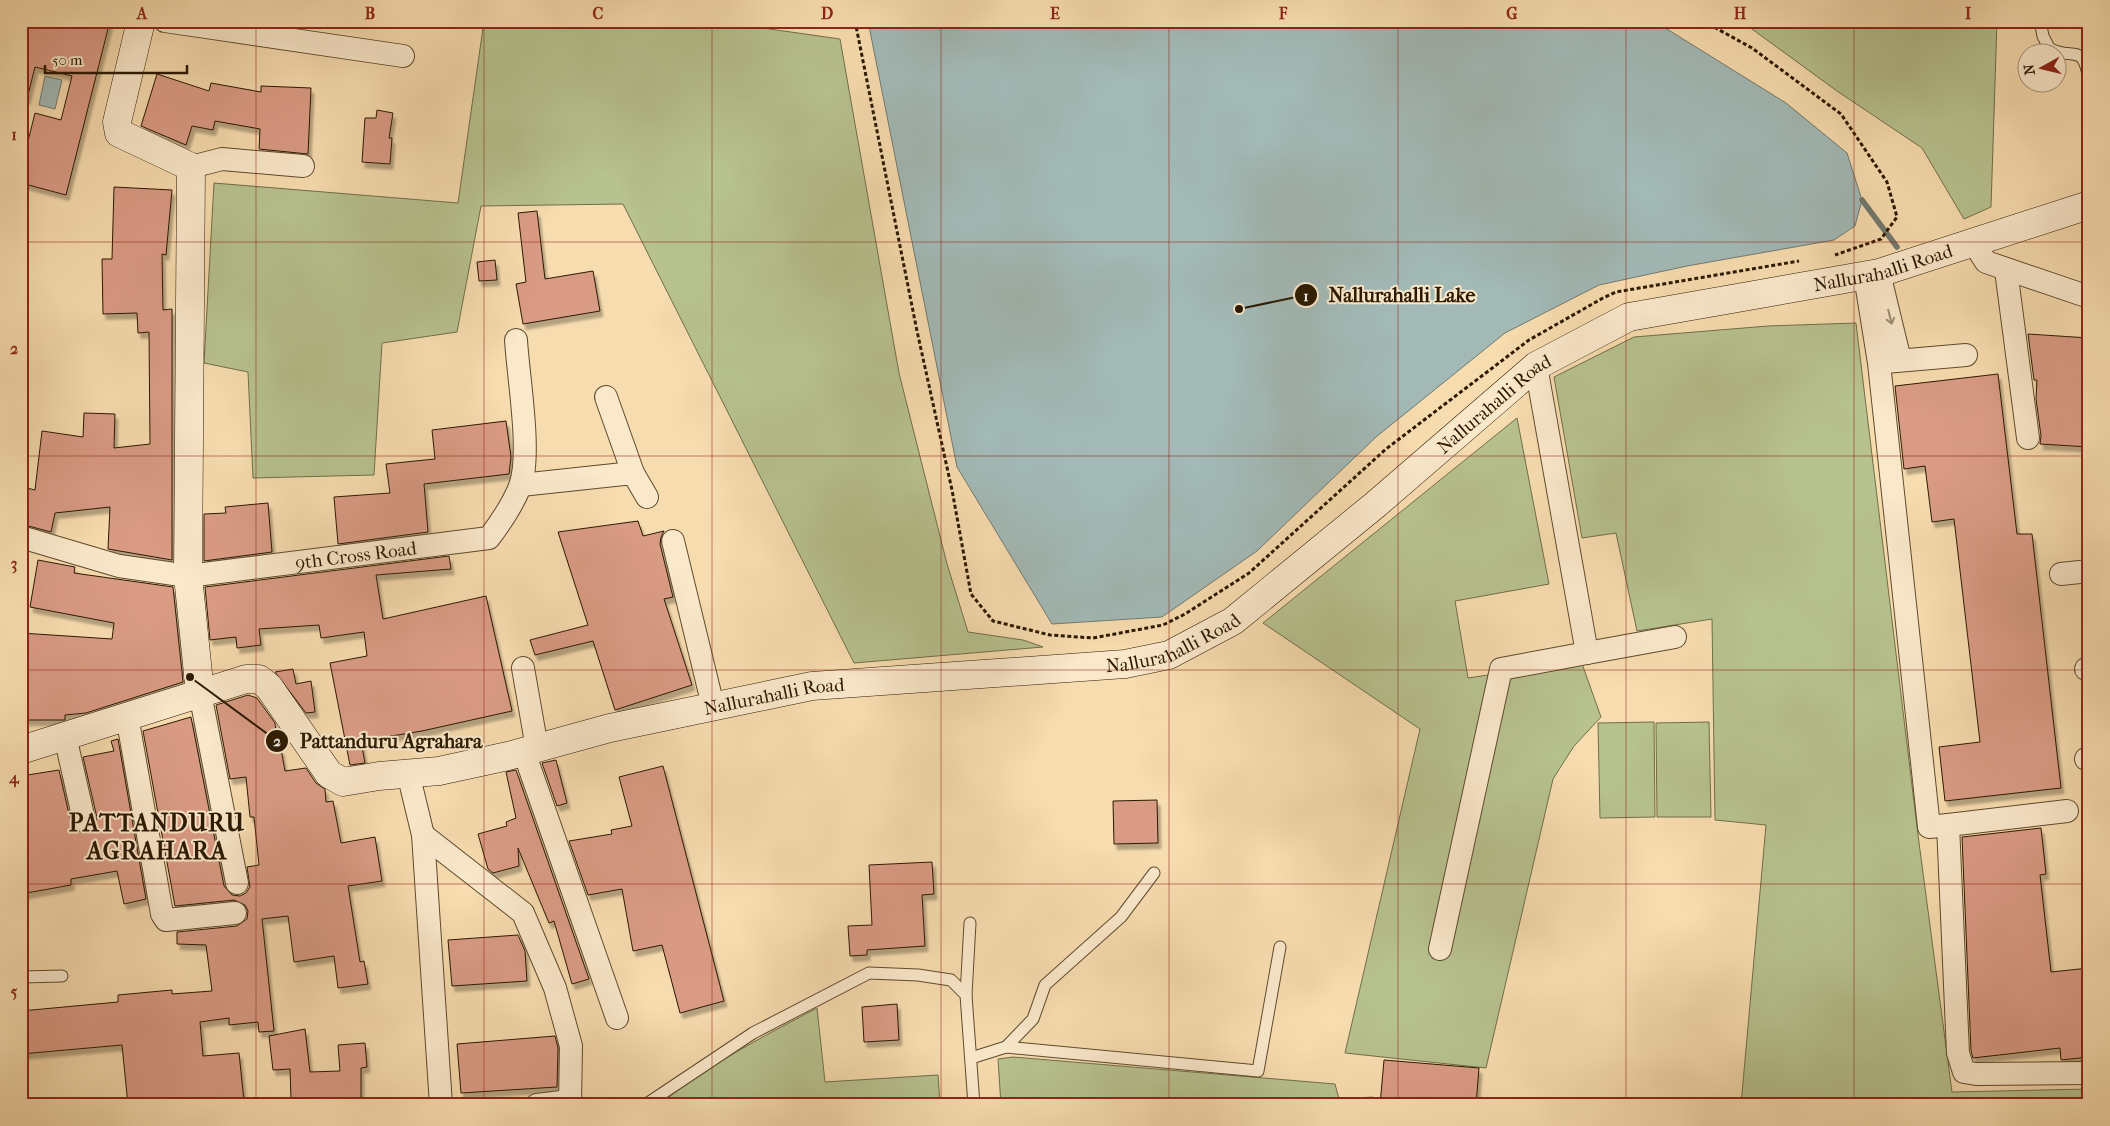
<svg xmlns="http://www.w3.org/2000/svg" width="2110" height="1126" font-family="'IM FELL French Canon',serif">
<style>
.green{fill:#b7c28f;stroke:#716e48}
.water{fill:#a2b9b6;stroke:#72796e}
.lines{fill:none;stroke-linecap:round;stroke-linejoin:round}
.stream{stroke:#72796e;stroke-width:5.5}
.building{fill:#da9b85;stroke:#2b1901;filter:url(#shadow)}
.lane-casing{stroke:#5e4a2c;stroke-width:13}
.street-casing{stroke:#5e4a2c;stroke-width:24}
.secondary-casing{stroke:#2b1901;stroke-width:29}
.path{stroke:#2b1901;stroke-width:3;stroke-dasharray:4 2.5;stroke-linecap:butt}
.lane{stroke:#fae8cb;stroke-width:11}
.street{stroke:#fae8cb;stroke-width:22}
.secondary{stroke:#fae8cb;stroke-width:28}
.oneway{stroke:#9d8b70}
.grid{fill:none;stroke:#8f2418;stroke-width:1;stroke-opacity:0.55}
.labels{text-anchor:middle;stroke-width:4;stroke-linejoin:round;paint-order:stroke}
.street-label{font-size:19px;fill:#2b1901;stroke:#fae8cb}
.district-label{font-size:24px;font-weight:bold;letter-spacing:1px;fill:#2b1901;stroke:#fae8cb}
.leader{fill:none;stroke:#2b1901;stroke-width:2}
.callout-dot{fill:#2b1901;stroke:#fae8cb;stroke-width:2}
.mark-label{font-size:15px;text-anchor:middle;font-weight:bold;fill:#fff}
.callout-label{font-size:20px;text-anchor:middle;font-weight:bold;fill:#2b1901;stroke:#fae8cb;stroke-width:4;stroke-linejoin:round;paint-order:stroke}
.neatline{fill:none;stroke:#8f2418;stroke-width:2}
.grid-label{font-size:16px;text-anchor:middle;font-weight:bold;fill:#8f2418}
</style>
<defs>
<filter id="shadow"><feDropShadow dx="3" dy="5.5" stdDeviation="1" flood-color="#0004"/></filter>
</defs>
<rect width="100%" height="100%" fill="#f7dcaf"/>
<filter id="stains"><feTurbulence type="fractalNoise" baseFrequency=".004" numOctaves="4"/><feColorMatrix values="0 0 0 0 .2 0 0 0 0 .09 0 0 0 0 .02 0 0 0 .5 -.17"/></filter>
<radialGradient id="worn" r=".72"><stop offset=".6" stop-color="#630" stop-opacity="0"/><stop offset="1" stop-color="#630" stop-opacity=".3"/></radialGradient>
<g class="green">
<path d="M484,21H713L840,39L899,373L947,564L968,632L1023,640L1043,647L854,663L623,204L481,206L457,332L382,343L374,475L253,478L248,372L204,363L214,183L458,203Z"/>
<path d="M1741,21H1997L1991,207L1964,219L1922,148L1837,91Z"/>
<path d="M1856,323L1918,835L1952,1092L2089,1089V1105H1741L1766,825L1715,820L1712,619L1637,631L1616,533L1582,538L1554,377L1634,337L1768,326Z"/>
<path d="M1517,418L1549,584L1455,601L1468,678L1581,661L1601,717L1574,746L1553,779L1486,1068L1345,1053L1420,729L1263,623Z"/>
<path d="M1654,722L1655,817L1600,818L1598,723Z"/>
<path d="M1709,722L1711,817H1657L1656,723Z"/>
<path d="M817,1008L825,1082L938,1075L940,1105H659C706,1065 763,1037 817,1008Z"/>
<path d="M1013,1057L1335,1084L1339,1099L1373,1097L1372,1105H1001L998,1059Z"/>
</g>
<g class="water">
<path d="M868,21H1654L1786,103L1847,153L1862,200L1855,226L1834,240L1687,266L1599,285L1505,333L1376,437L1257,551L1162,617L1052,624L957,467Z"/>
<path d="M45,76L62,80L55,109L39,105Z"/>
</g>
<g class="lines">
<path class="stream" d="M1862,200L1897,247"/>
</g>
<g class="building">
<path d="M21,21H110L66,195L21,183V169L35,113L61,120L72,76L35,67L27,99L21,98Z"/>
<path d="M157,74L209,91L211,83L261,92V86L311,88L308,154L259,149L260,129L215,121L213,130L192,126L186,145L141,126Z"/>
<path d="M377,110L393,113L389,138H392L390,164L362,162L365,118H376Z"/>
<path d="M114,187L172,190L166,255L162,254L163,310L172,309V560L108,549L110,507L55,513L51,532L21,524L27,488L35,490L42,431L83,437L84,413L115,414L114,448L150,444L149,332L138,333L137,313L103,314L102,259H112Z"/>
<path d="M537,211L545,279L593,271L600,311L523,324L516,284L526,282L518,213Z"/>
<path d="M495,260L497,280L479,281L477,262Z"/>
<path d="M2028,334L2089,338V447L2040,444L2041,436L2036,399L2037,380H2034Z"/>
<path d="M1998,374L2017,534H2032L2061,788L1945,801L1939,747L1980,742L1954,519L1932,522L1925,466L1904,469L1895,386Z"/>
<path d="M506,421L511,457L509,474L424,484L428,532L338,544L334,497L390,493L386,464L435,459L432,430Z"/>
<path d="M268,503L272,552L204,561V514L226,513L225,507Z"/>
<path d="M638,521L643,536L664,531L661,537L660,544L673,597L664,599L692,685L615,710L593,641L535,655L530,640L588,625L558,532Z"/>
<path d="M449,556L451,569L376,575L383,619L486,596L512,711L422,731L361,741L365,763L350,765L330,663L367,656L364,632L321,638L319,625L259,629L261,645L237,648L236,637L210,640L205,587Z"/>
<path d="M38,560L75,567L74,573L173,587L183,682L86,713L65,715V720H21V633L112,639L114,623L30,607Z"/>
<path d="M293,669L296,684L311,681L315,712L306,713L275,672Z"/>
<path d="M248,695L257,698L275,723L278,749H281L285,771L306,768L316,783L325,789L326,802L333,801L341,843L375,837L382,881L348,886L360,962L364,961L368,984L338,988L334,956L294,962L288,916L262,919L274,1031L259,1032L258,1022L229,1025V1018L200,1022L203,1056L239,1053L244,1101L209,1105H128L122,1045L21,1054V1011L118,1002V995L172,990V994L212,991L206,945L177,944V932L237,926L247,919L248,911L245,905L234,900L175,906L143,731L191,717L224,886L232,895L240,896L246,893L250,887L247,867L259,865L254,817H250L246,777L230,779L216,705Z"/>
<path d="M118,739L146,899L124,904L117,871L71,879V885L21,894V776L59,770L71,823L80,832L87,833L93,829L97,818L83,757L114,751L111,741Z"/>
<path d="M556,760L567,803L557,806L542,763Z"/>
<path d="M663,766L724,1001L680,1013L662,945L633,951L622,889L588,895L569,841L612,834L611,830L632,826L619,777Z"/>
<path d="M516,770L589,979L572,984L554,921L549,923L518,848L519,866L493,873L488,869L478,834L507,826L506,822L516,818L506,772Z"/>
<path d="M1157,800L1158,843L1114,844L1113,801Z"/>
<path d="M2041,828L2046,874L2040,875L2051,972L2089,968V1057L2061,1060L2060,1048L1973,1058L1971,1051L1962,837Z"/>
<path d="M932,862L934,894L922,895L925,946L867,950V955L850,956L848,926L872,925L869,865Z"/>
<path d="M518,935L525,951L527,981L452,986L448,940Z"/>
<path d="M897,1004L899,1040L864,1042L862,1007Z"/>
<path d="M305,1029L310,1072L340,1071L338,1045L365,1043L367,1067L361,1068V1098L291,1099L290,1069L273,1070L269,1036Z"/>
<path d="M555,1036L558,1048L557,1087L461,1093L457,1044Z"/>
<path d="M1384,1060L1479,1068L1476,1105H1380Z"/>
</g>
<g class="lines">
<defs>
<g id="lane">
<path d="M2040,21L2043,36L2049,48C2073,62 2083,40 2089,81"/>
<path d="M21,977L62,976"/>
<path d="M966,995L970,923"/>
<path d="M1006,1047L1033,1019L1045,985L1121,917L1154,873"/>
<path d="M971,1058L1006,1047L1258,1071L1280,947"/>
<path d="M645,1105L753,1033L869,973L918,975L951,980L966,995L974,1105"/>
</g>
<g id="street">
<path d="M165,21L403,56"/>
<path d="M191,167L222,159L303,166"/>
<path d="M1973,242L1986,262L2089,297"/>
<path d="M2006,270L2028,438"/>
<path d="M1879,273L1900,360"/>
<path d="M1865,276L1879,363L1929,827L1948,825L1958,1053L1964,1072L1976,1074L2089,1073"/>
<path d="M1885,362L1966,355"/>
<path d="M606,397L633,473"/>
<path d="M521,485L633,473L647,497"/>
<path id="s1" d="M21,537L119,566L188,576L489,538C501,522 513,505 520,486C532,455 518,376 516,340"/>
<path d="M673,541L713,706"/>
<path d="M2061,574L2089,571"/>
<path d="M1587,653L1675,637"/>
<path d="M523,668L537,748"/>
<path d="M2086,669L2089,668"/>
<path d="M200,693L237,883"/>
<path d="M127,716L162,914L166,920L235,913"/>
<path d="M65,736L84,820"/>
<path d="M524,752L617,1018"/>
<path d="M2086,759L2089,758"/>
<path d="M408,773L423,835L441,1105"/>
<path d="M1948,825L2067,811"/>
<path d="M423,835L523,913L555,988L571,1046L570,1105"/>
<path d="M1440,949L1501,669L1587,653L1536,366"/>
<path d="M537,1105L570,1101"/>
</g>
<g id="secondary">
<path d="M141,21L117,122L119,133L191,167L188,576L200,693"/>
<path id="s2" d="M21,750L246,679H259L269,687L329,774L343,782L379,776L439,771L508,756L610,728L812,686L1125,664L1169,655L1233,621L1375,505L1536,366L1629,317L1879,273L2089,205"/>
</g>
</defs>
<use href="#lane" class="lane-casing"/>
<use href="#street" class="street-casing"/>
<use href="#secondary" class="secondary-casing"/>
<g class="path">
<path d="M855,21L917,331L952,490L971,594L993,621L1050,635L1093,638L1163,625L1185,614L1249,573L1386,449L1529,340L1603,298L1616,292L1799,261"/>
<path d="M1703,21L1752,48L1841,114L1887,182L1897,217L1881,239L1835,255"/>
</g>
<use href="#lane" class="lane"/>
<use href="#street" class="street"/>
<use href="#secondary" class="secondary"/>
</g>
<defs><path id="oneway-shaft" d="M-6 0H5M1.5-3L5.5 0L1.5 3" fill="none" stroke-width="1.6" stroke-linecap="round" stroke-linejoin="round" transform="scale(1.25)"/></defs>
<use class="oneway" href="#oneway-shaft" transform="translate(1890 317) rotate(76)"/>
<path class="grid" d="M256,21V1105M484,21V1105M712,21V1105M941,21V1105M1169,21V1105M1398,21V1105M1626,21V1105M1854,21V1105M21,242H2089M21,456H2089M21,670H2089M21,884H2089"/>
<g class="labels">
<g class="street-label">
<text dy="7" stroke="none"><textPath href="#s2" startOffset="2054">Nallurahalli Road</textPath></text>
<text dy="7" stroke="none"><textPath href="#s2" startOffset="1634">Nallurahalli Road</textPath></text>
<text dy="7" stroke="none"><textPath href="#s1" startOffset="341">9th Cross Road</textPath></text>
<text dy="7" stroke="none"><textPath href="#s2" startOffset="1229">Nallurahalli Road</textPath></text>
<text dy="7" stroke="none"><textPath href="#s2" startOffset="824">Nallurahalli Road</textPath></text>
</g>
<g class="district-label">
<text x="157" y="831">PATTANDURU<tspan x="157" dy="28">AGRAHARA</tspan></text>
</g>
</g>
<path class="leader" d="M1239 309L1306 295M190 677L277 741"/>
<g class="callout-dot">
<circle cx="1239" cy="309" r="5"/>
<circle cx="190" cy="677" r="5"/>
<circle cx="1306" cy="295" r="12"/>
<circle cx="277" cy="741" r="12"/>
</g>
<g class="mark-label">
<text x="1306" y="301">1</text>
<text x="277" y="746">2</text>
</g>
<g class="callout-label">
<text x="1402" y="302">Nallurahalli Lake</text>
<text x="391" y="748">Pattanduru Agrahara</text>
</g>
<rect width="2110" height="1126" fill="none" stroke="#f7dcaf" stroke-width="55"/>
<g transform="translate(2042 68) rotate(262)"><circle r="24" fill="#fae8cb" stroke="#a7957a"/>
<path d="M0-4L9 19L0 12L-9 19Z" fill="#8f2418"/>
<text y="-8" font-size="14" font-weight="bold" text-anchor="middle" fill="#2b1901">N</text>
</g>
<path d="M45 65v8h142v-8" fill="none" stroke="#2b1901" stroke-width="2.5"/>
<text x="52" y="65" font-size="15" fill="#2b1901" stroke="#fae8cb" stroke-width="4" paint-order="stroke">50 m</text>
<rect x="28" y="28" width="2054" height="1070" class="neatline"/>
<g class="grid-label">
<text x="142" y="19">A</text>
<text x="370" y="19">B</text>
<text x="598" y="19">C</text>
<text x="827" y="19">D</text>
<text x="1055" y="19">E</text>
<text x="1283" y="19">F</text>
<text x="1512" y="19">G</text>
<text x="1740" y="19">H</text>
<text x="1968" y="19">I</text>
<text x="14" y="140">1</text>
<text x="14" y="354">2</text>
<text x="14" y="569">3</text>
<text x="14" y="783">4</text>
<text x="14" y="997">5</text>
</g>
<rect width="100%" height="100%" filter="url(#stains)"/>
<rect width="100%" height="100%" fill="url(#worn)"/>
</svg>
